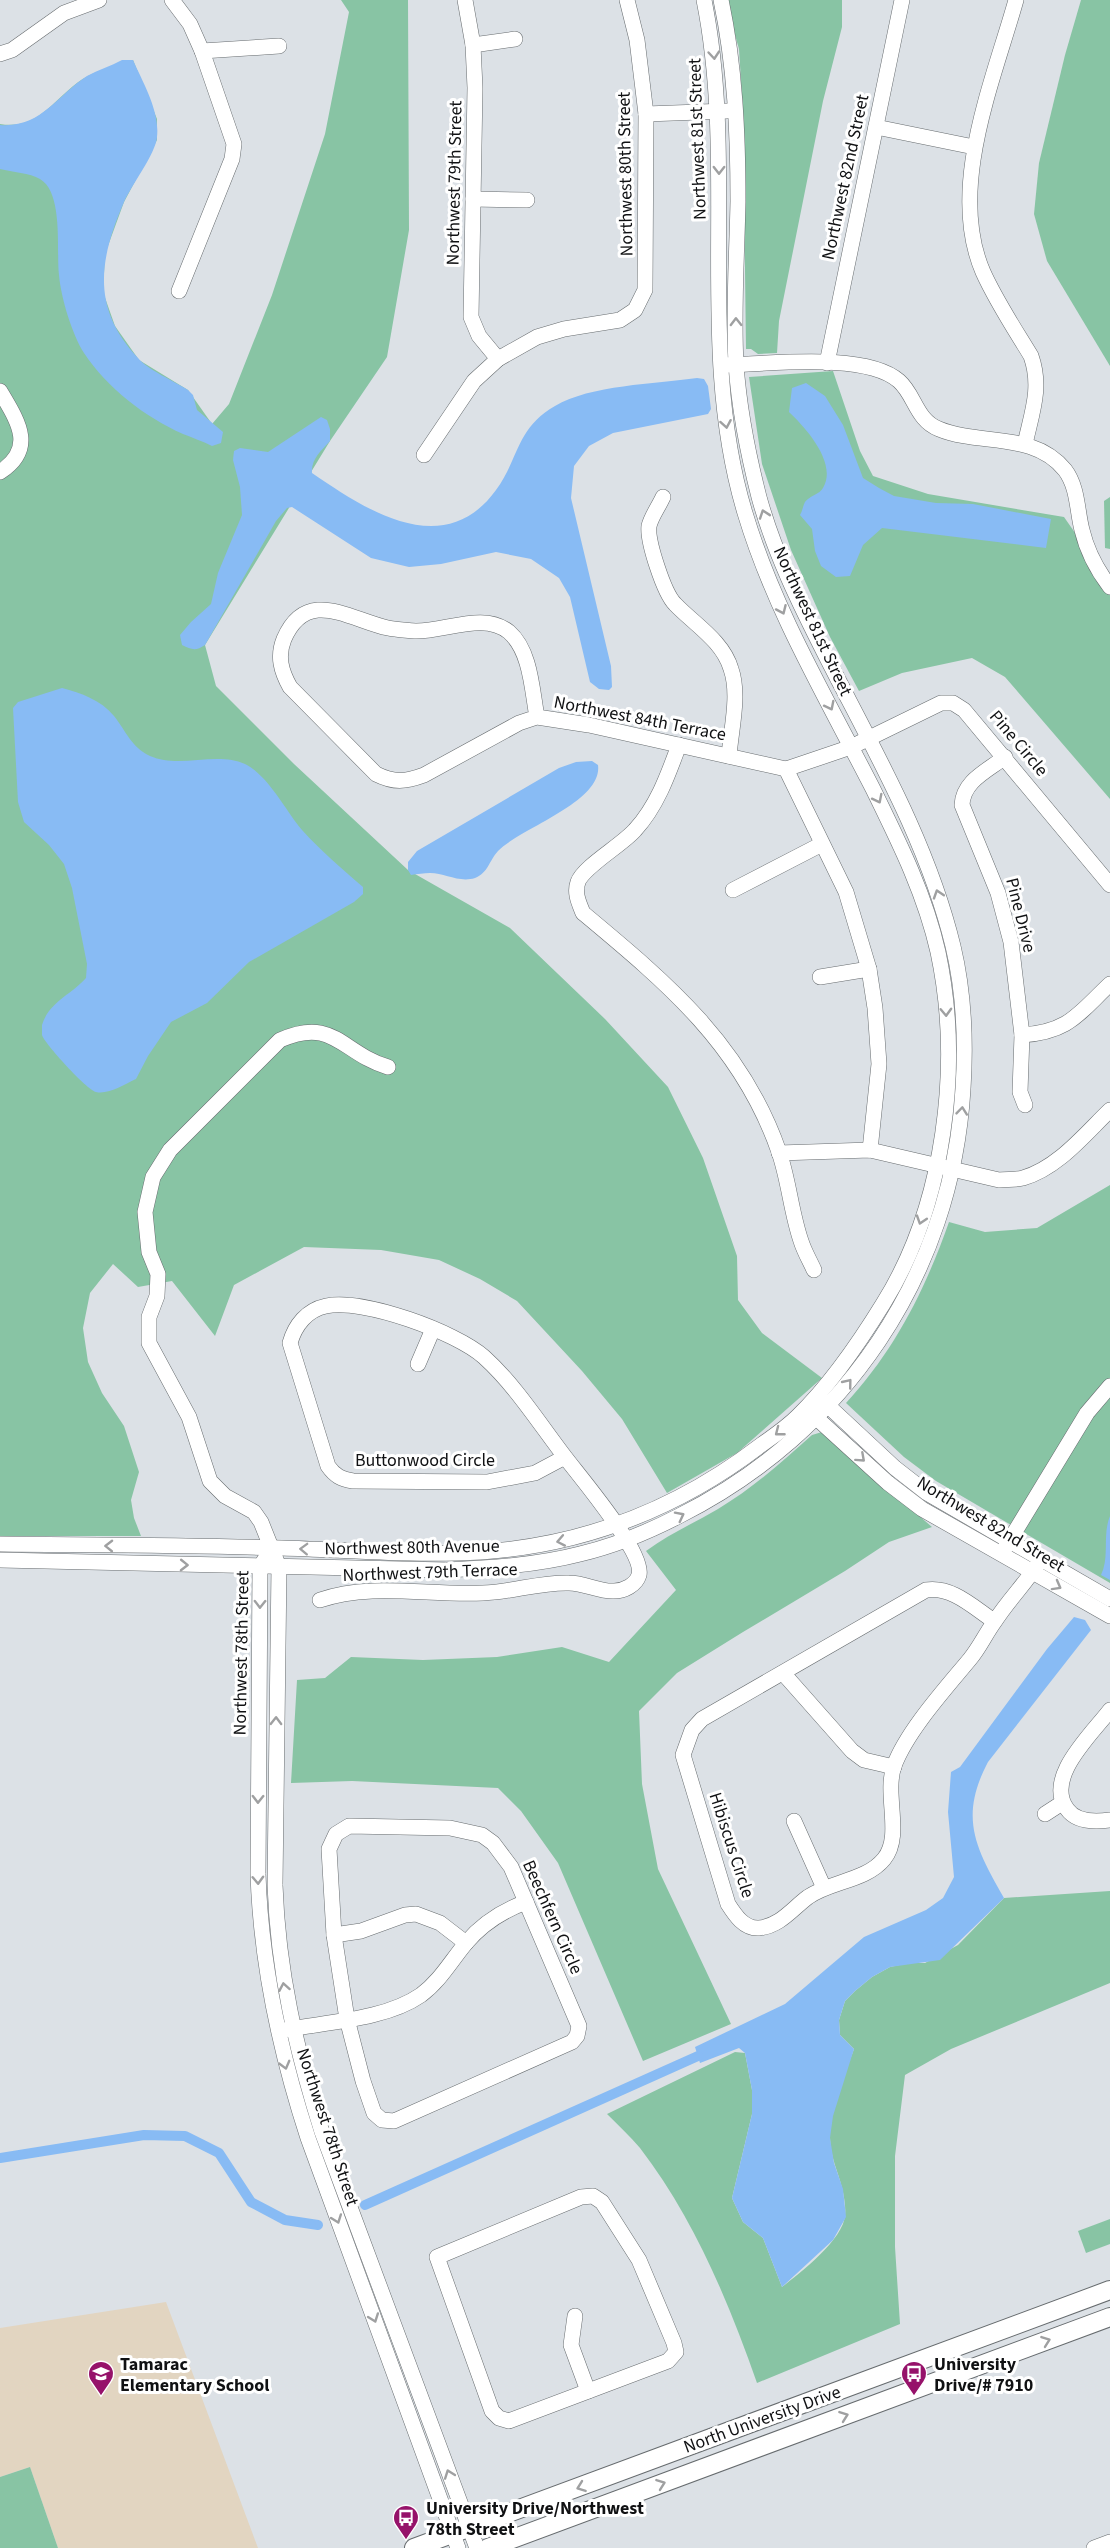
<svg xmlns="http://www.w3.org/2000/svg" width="1110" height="2548" font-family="'Source Sans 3',sans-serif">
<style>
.education{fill:#e2d5c1}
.green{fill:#88c4a4}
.water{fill:#88bbf4}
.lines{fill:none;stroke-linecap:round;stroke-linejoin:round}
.canal{stroke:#88bbf4;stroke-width:10}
.minor-casing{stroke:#676c6f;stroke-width:16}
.major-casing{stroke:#676c6f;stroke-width:20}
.minor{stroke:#fff;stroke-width:15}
.major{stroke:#fff;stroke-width:18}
.oneway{stroke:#9fa0a1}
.labels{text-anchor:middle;stroke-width:6;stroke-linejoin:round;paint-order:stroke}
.street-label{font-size:18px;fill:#101113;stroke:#fff}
.poi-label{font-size:18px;font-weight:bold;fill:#101113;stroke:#fff;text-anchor:start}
</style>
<rect width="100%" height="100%" fill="#dce1e6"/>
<path class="education" d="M166,2302L258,2548H58L30,2467L0,2477V2328Z"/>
<g class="green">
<path d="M341,0H408L409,230L387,357L330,441L205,645L216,686L294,764L408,870L510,928L605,1019L668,1087L703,1158L737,1256L738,1300L762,1333L822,1378L737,1453L667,1493L622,1419L582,1371L517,1301L480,1279L439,1260L381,1250L304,1247L234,1285L215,1336L172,1281L138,1287L113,1264L90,1293L83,1328L88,1362L102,1393L124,1426L139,1472L131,1500L134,1518L141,1536H0V124C42,131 56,93 88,76C102,69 119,65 133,60L157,119V140L124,202L105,254L103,292L115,326L139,360L188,390L212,424L229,404L272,295L325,134L349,12Z"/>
<path d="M725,0H842V27L823,101L779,321L777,353L758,354L751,349H746L743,113L739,49Z"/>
<path d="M1081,0H1110V366L1047,261L1034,214L1039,163L1065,55Z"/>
<path d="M833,371L860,451L873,476L928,494L1064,517L1110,583V799L1005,677L972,658L902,673L859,691L830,637L791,550L762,464L749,377Z"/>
<path d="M1110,497V549L1105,548L1104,501Z"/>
<path d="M1110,1185V1583L936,1481L904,1457L846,1403C895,1350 925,1290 949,1222L985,1232L1037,1228Z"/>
<path d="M822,1432L932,1527L889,1542L845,1571L743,1632L677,1673L639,1711L642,1784L658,1869L731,2024L643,2061L558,1863L521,1811L498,1788L352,1781L291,1783L297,1680L325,1678L351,1657L423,1660L497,1657L562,1647L609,1662L676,1590L646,1551C669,1534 694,1523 718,1509C753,1488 782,1462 812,1435Z"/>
<path d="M1110,1891V1983L951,2049L905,2075L895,2156V2247L900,2324L757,2383C728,2300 693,2217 640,2148C630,2136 618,2125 607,2114L735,2052L745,2053L752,2090V2114L732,2198L743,2222L763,2238L782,2287C800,2273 844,2239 845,2215C846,2207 844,2196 842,2188C838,2171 830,2156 830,2138C829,2109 844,2076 854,2049L840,2035L839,2020L845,2001L855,1991L872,1977L890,1967L909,1963H925L958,1945L1004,1898Z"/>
<path d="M1110,2219V2244L1086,2253L1078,2231Z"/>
<path d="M30,2467L58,2548H0V2477Z"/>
</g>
<g class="water">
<path d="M122,60H133C143,83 160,111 157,137C156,153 131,186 124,202C99,260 91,308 138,358C148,370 174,381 188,390L193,395L197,410L223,432L221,443L212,446C202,441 193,438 183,434C145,417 107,388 84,353C72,334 61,298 59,275C56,252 64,193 40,179C30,173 12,172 0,169V125C41,128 56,96 87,76C98,70 111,66 122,60Z"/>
<path d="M697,378L704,379L708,386L711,409L708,414L613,433L589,446L574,466L571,498L611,666L612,687L609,690L599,689L590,682L570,597L559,578L531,559L496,552L441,564L409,567L371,558L292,507L287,508L276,521L205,645C196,651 192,650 182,645L180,635L191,622L211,604L218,573L242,515L240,487L233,460L234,451L240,448L268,452L321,417L327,420L330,429V441C321,451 311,459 312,473C366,510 444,562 496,490C519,459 516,428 555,406C590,385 655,384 697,378Z"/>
<path d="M806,383L825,396L843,425L863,478L879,488L894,496L936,503L973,504L1051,519L1046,548L882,528L863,545L850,576L836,577L821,566L815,551L812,529L800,515C802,512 803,506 805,502C809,496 820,494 823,488C838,463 805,427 789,412L792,388Z"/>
<path d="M62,688C81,693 101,700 114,716C126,731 131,747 150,756C180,769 216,751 245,764C268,775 286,811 302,830C320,850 342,869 363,887V894L354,902L249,962L207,1003L171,1022L148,1056L136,1079C125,1084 108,1095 96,1092C87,1090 44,1043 42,1035C42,1033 42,1027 42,1025C49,1002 71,995 86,978L87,964L72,888L64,864L49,845L24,822L18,802L13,708L18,702Z"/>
<path d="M592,761L598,765C603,802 520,828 498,851C489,861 488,873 475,878C459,883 445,873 430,873C424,873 417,874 411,875L408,870V862L417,851L559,768L576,762Z"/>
<path d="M1110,1516V1580L1101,1575C1110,1557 1102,1535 1110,1516Z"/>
<path d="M1074,1617L1085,1620L1091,1630L988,1762C959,1817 975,1847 1004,1898L940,1960L890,1967L872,1977L855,1991L845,2001L839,2020L840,2035L854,2049L833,2116L830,2138L834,2163L843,2189L846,2217L833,2240L782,2287L763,2238L743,2222L732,2198L752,2114V2090L745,2053L739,2048L700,2063L695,2047L785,2004L864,1937L926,1910L943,1898L954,1877L948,1812L951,1772L960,1767L1047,1649Z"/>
</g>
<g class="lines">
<g class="canal">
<path d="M0,2158L144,2135L185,2136L219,2153L251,2202L285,2220L318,2225"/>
<path d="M365,2205L698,2056"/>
</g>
<defs>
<g id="minor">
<path d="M172,0L190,24L202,51L234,144L232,159L179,291"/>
<path d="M465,0L473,45L475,88L471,317L479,336L498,359"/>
<path d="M1016,0C993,82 947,189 983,272C996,301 1014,328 1031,356C1042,387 1032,412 1025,444"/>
<path d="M473,45L515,39"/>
<path d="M202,51L279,46"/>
<path d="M0,54L12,50L64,13L99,0"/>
<path d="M646,114L727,111"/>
<path d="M876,127L974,147"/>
<path d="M473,199L527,200"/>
<path d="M827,363L902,0"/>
<path d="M726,365C769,364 867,352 899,381C915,395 916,420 939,429C980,446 1034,431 1065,470C1078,487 1077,511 1082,530C1087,551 1097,570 1110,587"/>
<path d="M0,391C17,420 37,448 0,472"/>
<path d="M424,455L474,381L498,359L537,337L564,329L620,320L635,310L645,290L646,114L637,40L627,0"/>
<path d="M663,497C659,506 651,517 649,526C647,541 664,593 675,604C694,624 723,641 731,669C740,695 731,729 729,756"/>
<path d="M537,717C532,691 531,651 509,632C484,611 445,632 415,631C406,630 397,630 388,628C350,620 307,586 284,639C277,656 281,671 290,687L376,774C394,783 405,782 424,775L519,723L537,717L589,725L786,769L851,747L941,703H953L964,710L1110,885"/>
<path d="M679,745C668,775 657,806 635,830C622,845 583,867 578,882C574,893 579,903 583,913C667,983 742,1045 779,1152C789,1181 791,1212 801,1241C804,1251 810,1261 814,1270"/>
<path d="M1005,757C987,771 963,781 962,805L998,893L1011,942L1022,1035L1020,1092L1025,1105"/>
<path d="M786,769L846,892L869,969L875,1008L879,1064L870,1150"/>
<path d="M733,890L822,844"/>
<path d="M820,977L869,969"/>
<path d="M1022,1035C1069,1032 1078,1014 1110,984"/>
<path d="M388,1067C341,1053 334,1016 280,1040L170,1150L153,1177L145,1212L149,1252L158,1274L157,1296L149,1317V1343L189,1417L210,1481L225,1496L254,1512L261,1522L279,1567L275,1885C278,1972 296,2049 322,2132L477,2548"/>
<path d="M779,1153L870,1150L999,1180C1007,1179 1015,1180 1023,1178C1058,1168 1085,1134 1110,1110"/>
<path d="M418,1364L433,1329"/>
<path d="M823,1401L895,1468L927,1493L1110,1599"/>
<path d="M811,1413L888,1483L922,1509L1110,1616"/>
<path d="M0,1544C94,1545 188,1545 282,1548C348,1550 415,1556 481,1552C584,1545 679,1508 761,1445C774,1436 787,1427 798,1416C831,1384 859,1343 883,1304C945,1205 962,1065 938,952C925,894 899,842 873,789C827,699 774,610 745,513C695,348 738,169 704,0"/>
<path d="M1005,1548L1087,1413L1110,1386"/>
<path d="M265,1559L260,1567L258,1874C261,1966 280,2052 308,2138L458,2548"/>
<path d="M0,1560L447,1570C491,1568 537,1565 580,1554C614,1546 648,1532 679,1516C844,1433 952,1275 963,1089C966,1042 964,992 953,946C928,843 874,750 826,656C800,605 774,552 759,497C748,454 739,408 736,364C733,310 737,255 738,201C738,133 735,66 721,0"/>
<path d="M320,1600C371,1582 430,1596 483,1593C512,1592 541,1582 569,1583C585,1583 599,1592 614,1591C624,1591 636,1585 639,1575C645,1553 580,1477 565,1457L535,1473L487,1482L353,1481C341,1479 335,1476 328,1466L290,1343C295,1325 307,1310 326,1306C363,1298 456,1332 484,1357C515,1385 539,1423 565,1457"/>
<path d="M994,1621C973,1607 952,1586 926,1590L702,1719L692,1730L683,1755L728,1904C735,1915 744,1929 759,1928C780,1926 792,1909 808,1897C831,1881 866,1881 884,1859C903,1836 884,1795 894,1766C907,1731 946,1688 970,1659C980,1647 986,1633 995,1621C1009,1599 1028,1581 1041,1559"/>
<path d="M783,1673L852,1751L864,1760L894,1767"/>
<path d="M1110,1710C1091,1735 1044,1778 1067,1809C1076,1822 1096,1822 1110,1820"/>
<path d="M1045,1814L1062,1803"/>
<path d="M794,1821L824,1888"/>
<path d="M349,1826L450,1828L482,1835L493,1843L511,1867L579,2026L577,2036L572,2042L394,2121L382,2120L374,2113L363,2081L347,2019L334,1935L329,1849L336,1834Z"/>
<path d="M334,1935L361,1931L405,1915L416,1914L440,1923L466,1943"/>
<path d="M284,2030C326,2022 385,2020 421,1995C440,1981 451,1961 466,1943C482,1924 502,1911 526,1902"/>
<path d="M593,2196L602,2202L639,2260L674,2343L676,2352L668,2361L509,2421L499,2418L492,2411L437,2257L581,2197Z"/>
<path d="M575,2316L571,2345L588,2391"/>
<path d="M1094,2548L1110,2542"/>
</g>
<g id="major">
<path d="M414,2548L1110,2290"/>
<path d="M488,2548L1110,2317"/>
</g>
</defs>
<use href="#minor" class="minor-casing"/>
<use href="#major" class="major-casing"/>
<use href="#minor" class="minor"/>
<use href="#major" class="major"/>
</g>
<defs><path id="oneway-chevron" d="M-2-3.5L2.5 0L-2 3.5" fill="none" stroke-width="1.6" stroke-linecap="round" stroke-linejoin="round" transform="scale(1.5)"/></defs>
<g class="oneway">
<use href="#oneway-chevron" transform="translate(714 55) rotate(85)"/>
<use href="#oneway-chevron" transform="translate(719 170) rotate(90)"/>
<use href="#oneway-chevron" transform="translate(736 322) rotate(-91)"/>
<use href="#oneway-chevron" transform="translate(726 424) rotate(80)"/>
<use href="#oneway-chevron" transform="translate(764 514) rotate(-109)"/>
<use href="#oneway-chevron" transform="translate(782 610) rotate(66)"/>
<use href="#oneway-chevron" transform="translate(830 706) rotate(63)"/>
<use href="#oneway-chevron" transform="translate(878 799) rotate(63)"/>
<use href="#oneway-chevron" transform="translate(938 894) rotate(-108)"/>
<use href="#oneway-chevron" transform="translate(946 1012) rotate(88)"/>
<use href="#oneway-chevron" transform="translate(962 1111) rotate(-84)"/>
<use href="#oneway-chevron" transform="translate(921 1220) rotate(108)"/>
<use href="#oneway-chevron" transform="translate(848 1383) rotate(-51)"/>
<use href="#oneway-chevron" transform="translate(779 1432) rotate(142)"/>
<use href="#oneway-chevron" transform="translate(861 1458) rotate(42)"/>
<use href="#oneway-chevron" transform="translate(680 1516) rotate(-27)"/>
<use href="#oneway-chevron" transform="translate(561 1541) rotate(169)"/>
<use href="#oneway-chevron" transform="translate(109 1546) rotate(-179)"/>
<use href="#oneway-chevron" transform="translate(304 1549) rotate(-178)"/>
<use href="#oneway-chevron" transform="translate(184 1565) rotate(1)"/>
<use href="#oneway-chevron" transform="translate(1057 1586) rotate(29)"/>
<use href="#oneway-chevron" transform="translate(260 1604) rotate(91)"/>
<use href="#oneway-chevron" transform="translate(276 1721) rotate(-89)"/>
<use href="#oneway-chevron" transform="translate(258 1799) rotate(91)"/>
<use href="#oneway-chevron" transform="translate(258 1880) rotate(88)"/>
<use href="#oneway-chevron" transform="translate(284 1987) rotate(-100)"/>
<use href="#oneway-chevron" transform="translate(285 2065) rotate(75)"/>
<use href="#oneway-chevron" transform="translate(337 2219) rotate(70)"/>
<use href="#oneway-chevron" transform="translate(374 2318) rotate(70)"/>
<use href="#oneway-chevron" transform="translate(1046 2341) rotate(-20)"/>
<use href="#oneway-chevron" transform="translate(844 2416) rotate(-20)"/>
<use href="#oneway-chevron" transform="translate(449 2474) rotate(-110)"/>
<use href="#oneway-chevron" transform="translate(661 2484) rotate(-20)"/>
<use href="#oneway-chevron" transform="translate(581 2487) rotate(160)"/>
</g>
<defs>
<symbol id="school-pin" viewBox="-11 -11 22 30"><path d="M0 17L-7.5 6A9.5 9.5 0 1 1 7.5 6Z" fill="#96126a" stroke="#fff"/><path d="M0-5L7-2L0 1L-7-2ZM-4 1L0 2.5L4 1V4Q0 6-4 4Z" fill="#fff"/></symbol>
<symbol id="bus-pin" viewBox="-11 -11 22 30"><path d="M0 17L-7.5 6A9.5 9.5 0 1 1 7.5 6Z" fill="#96126a" stroke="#fff"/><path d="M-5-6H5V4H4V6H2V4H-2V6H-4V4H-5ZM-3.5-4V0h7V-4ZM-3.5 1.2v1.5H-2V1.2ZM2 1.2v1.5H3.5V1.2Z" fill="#fff"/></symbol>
</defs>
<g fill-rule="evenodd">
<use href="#school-pin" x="86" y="2359" width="30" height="40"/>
<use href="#bus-pin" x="899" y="2359" width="30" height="40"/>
<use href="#bus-pin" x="391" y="2503" width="30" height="40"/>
</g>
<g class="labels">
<g class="street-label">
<text transform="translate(697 139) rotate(-92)" y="6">Northwest 81st Street</text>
<text transform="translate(625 174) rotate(-91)" y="6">Northwest 80th Street</text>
<text transform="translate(845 177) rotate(-78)" y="6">Northwest 82nd Street</text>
<text transform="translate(454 183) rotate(-89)" y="6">Northwest 79th Street</text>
<text transform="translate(813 621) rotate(65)" y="6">Northwest 81st Street</text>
<text transform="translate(640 718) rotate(11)" y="6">Northwest 84th Terrace</text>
<text transform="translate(1019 743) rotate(50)" y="6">Pine Circle</text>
<text transform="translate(1021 915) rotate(76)" y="6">Pine Drive</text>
<text x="425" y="1466">Buttonwood Circle</text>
<text transform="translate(991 1524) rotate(31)" y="6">Northwest 82nd Street</text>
<text transform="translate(412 1547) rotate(-1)" y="6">Northwest 80th Avenue</text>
<text transform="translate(430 1572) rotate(-2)" y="6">Northwest 79th Terrace</text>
<text transform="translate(241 1653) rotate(-89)" y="6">Northwest 78th Street</text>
<text transform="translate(732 1845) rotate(72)" y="6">Hibiscus Circle</text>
<text transform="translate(553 1917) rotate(66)" y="6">Beechfern Circle</text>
<text transform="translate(328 2127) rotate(72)" y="6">Northwest 78th Street</text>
<text transform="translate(762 2419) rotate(-20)" y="6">North University Drive</text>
</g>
<g class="poi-label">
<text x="120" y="2370">Tamarac<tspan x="120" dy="21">Elementary School</tspan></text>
<text x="934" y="2370">University<tspan x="934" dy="21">Drive/# 7910</tspan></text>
<text x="426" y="2514">University Drive/Northwest<tspan x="426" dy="21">78th Street</tspan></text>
</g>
</g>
</svg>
